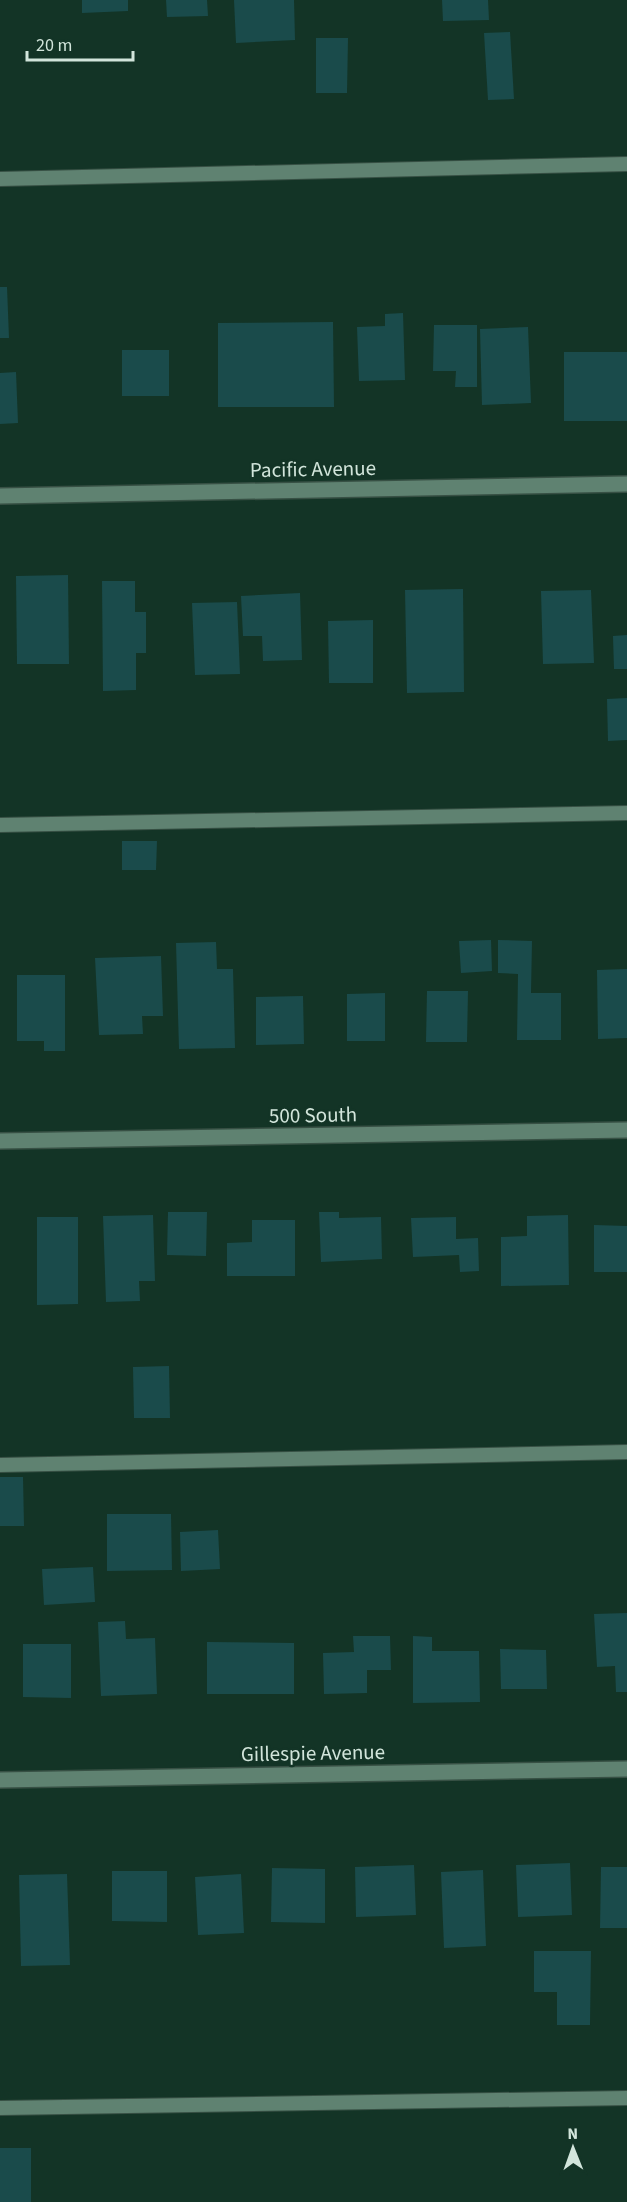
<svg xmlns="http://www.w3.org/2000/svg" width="627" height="2202" font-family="'Source Sans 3',sans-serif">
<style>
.building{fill:#1a4b4b}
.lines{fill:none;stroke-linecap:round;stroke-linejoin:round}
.lane-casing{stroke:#375044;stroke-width:16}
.street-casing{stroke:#375044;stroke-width:18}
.lane{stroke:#5f8271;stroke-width:14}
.street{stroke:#5f8271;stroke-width:15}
.labels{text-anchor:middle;stroke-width:5;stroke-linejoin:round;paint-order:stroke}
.street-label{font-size:21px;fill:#d2e5db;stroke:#133426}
</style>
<rect width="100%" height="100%" fill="#133426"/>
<g class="building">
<path d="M82,0H128V11L82,13Z"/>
<path d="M166,0H207L208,16L167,17Z"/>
<path d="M234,0H294L295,40L236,43Z"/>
<path d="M442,0H488L489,20L443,21Z"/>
<path d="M510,32L514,99L488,100L484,33Z"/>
<path d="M316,38H348L347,93H316Z"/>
<path d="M0,287H7L9,338H0Z"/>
<path d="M403,313L405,380L359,381L357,327L385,326V314Z"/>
<path d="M333,322L334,407H218V323Z"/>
<path d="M434,325H477V387H455L456,371H433Z"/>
<path d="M528,327L531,403L482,405L480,329Z"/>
<rect x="122" y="350" width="47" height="46"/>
<rect x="564" y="352" width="63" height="69"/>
<path d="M16,372L18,423L0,424V373Z"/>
<path d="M68,575L69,664H17L16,576Z"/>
<path d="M102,581H135V612H146V653H136V690L103,691Z"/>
<path d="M463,589L464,692L407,693L405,590Z"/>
<path d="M591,590L594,663L543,664L541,591Z"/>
<path d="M300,593L302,660L263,661L262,636H243L241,596Z"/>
<path d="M237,602L240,674L195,675L192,603Z"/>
<path d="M373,620V683H329L328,621Z"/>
<path d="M627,635V669H614L613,636Z"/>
<path d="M627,698V740L608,741L607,699Z"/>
<path d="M122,841H157L156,870H122Z"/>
<path d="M491,940L492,971L461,973L459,941Z"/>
<path d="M498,940L532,941L531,993H561V1040H517L518,974L498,973Z"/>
<path d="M216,942L217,969H233L235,1048L179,1049L176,943Z"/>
<path d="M161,956L163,1016H142L143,1034L99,1035L95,958Z"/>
<path d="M627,969V1038L598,1039L597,970Z"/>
<path d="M17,975H65V1051H44V1041H17Z"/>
<path d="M427,991H468L467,1042H426Z"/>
<path d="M385,993V1041H347V994Z"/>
<path d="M303,996L304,1044L256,1045V997Z"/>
<path d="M168,1212H207L206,1256L167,1255Z"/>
<path d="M319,1212H339V1218L381,1217L382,1259L321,1262Z"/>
<path d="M153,1215L155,1281H139L140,1301L106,1302L103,1216Z"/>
<path d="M568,1215L569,1285L501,1286V1237L527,1236V1216Z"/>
<path d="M37,1217H78V1304L37,1305Z"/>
<path d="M456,1217V1239L478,1238L479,1271L460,1272L459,1255L413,1257L411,1218Z"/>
<path d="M252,1220H295V1276H227V1243L252,1242Z"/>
<path d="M594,1225L627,1226V1272H594Z"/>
<path d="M169,1366L170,1418H134L133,1367Z"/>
<path d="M0,1477H23L24,1526H0Z"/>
<path d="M107,1514H171L172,1570L107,1571Z"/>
<path d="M218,1530L220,1569L181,1571L180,1532Z"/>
<path d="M93,1567L95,1602L44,1605L42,1569Z"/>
<path d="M627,1613V1692H616L615,1666L597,1667L594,1614Z"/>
<path d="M125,1621L126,1639L155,1638L157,1694L101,1696L98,1622Z"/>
<path d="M353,1636H390L391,1670H367V1693L324,1694L323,1653L354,1652Z"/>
<path d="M413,1636L432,1637V1651H479L480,1702L413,1703Z"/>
<path d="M207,1642L294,1643V1694H207Z"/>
<path d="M23,1644H71V1698L23,1697Z"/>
<path d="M500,1649L546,1650L547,1689H501Z"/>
<path d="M570,1863L572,1915L518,1917L516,1865Z"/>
<path d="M414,1865L416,1915L356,1917L355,1867Z"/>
<path d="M601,1867H627V1928H600Z"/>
<path d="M272,1868L325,1869V1923L271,1922Z"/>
<path d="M483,1870L486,1946L444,1948L441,1872Z"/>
<path d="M112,1871H167V1922L112,1921Z"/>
<path d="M67,1874L70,1965L21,1966L19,1875Z"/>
<path d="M241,1874L244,1933L198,1935L195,1877Z"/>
<path d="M534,1951H591L590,2025H557V1992H534Z"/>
<rect x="0" y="2148" width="31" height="54"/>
</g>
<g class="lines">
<defs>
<g id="lane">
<path d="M0,179L627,164"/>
<path d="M0,825L627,813"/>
<path d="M0,1465L627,1452"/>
<path d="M0,2108L627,2098"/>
</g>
<g id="street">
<path d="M0,496L627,484"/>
<path d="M0,1141L627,1130"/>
<path d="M0,1780L627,1769"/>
</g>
</defs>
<use href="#lane" class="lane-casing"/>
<use href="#street" class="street-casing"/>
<use href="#lane" class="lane"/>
<use href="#street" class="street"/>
</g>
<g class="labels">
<g class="street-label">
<text transform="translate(313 469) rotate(-1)" y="7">Pacific Avenue</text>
<text transform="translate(313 1115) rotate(-1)" y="7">500 South</text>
<text transform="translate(313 1753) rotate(-1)" y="7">Gillespie Avenue</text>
</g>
</g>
<g transform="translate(573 2148) rotate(359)" stroke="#133426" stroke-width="4.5" paint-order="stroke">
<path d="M0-4.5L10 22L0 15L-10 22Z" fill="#d2e5db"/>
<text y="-9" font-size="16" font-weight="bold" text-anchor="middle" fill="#d2e5db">N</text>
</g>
<path d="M27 51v9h106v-9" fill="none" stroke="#d2e5db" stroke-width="3"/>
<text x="36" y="51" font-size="18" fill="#d2e5db" stroke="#133426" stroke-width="4.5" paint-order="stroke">20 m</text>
</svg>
